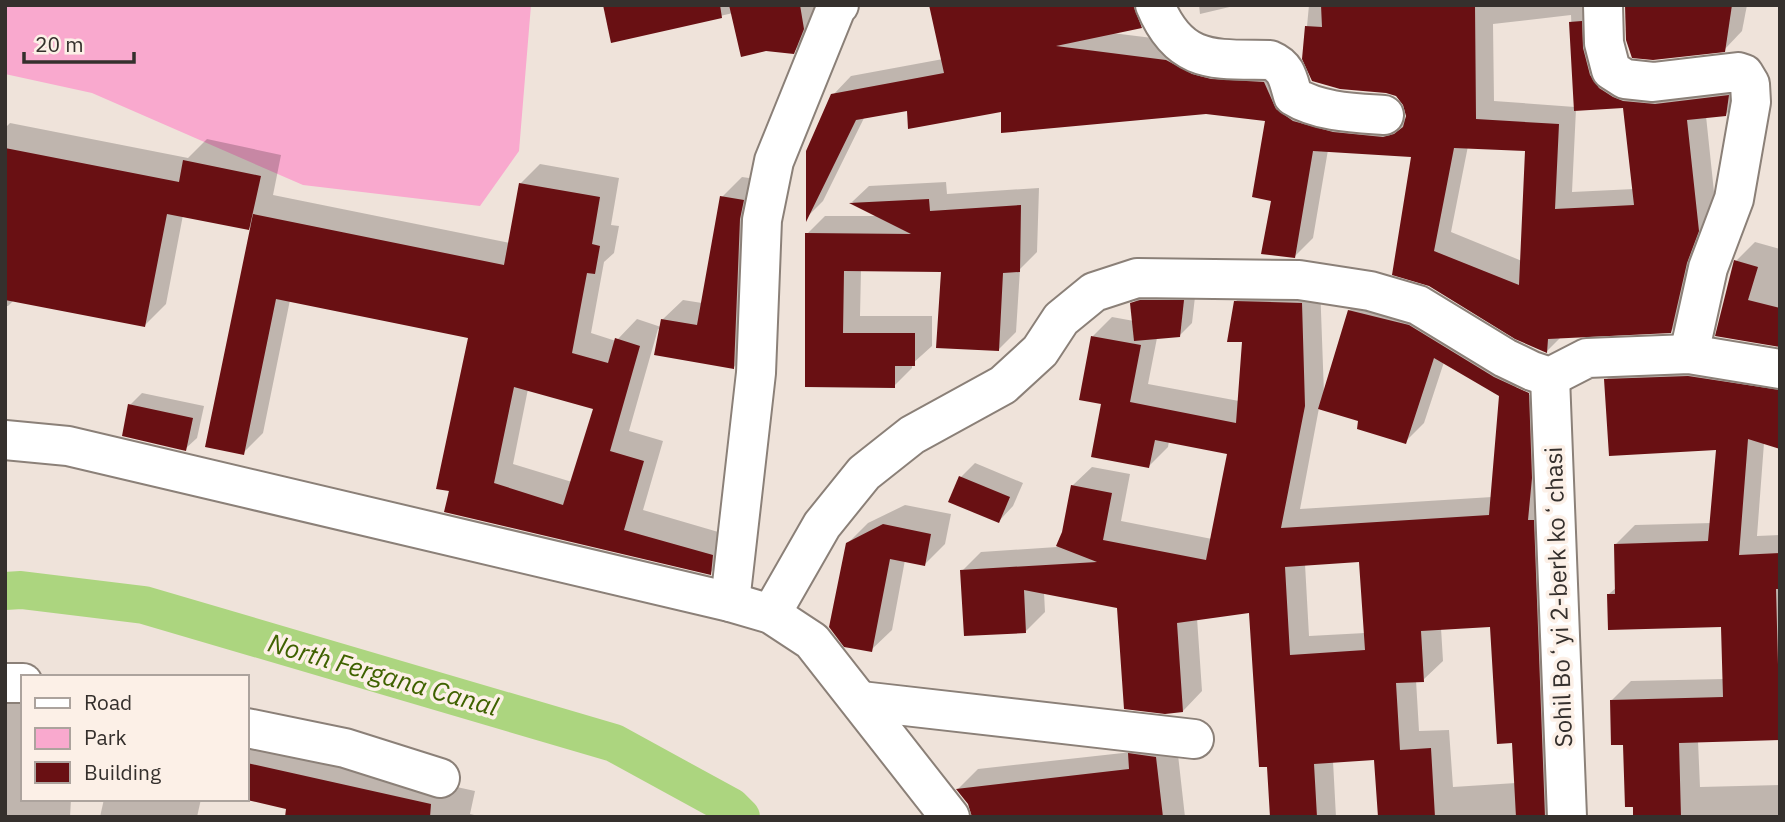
<svg xmlns="http://www.w3.org/2000/svg" width="1785" height="822" font-family="'IBM Plex Sans',sans-serif">
<style>
.green{fill:#f9a9ce}
.shadow{fill:#0003;fill-rule:evenodd}
.lines{fill:none;stroke-linecap:round;stroke-linejoin:round}
.canal{stroke:#acd57f;stroke-width:38}
.building{fill:#691013;fill-rule:evenodd}
.minor-casing{stroke:#8b8078;stroke-width:42}
.minor{stroke:#fff;stroke-width:38}
.labels{text-anchor:middle;stroke-width:7;stroke-linejoin:round;paint-order:stroke}
.street-label{font-size:24px;fill:#35302d;stroke:#fcf0e7}
.water-label{font-size:26px;font-style:italic;fill:#3f6200;stroke:#fcf0e7}
</style>
<rect width="100%" height="100%" fill="#efe3da"/>
<path class="green" d="M5,5H531L519,151L480,206L303,185L92,93L5,74Z"/>
<g class="shadow">
<path d="M604,5H821L812,33L793,52L733,13L612,41Z"/>
<path d="M931,5H1158L1159,8L1141,26L1112,33L1185,42L1352,115L1403,119L1408,118L1405,105L1398,96L1304,58L1309,5H1599L1608,57L1746,78L1744,96L1726,114L1706,116L1716,211L1689,313L1671,331L1561,337L1547,351L1430,285L1413,156L1328,150L1313,238L1295,256L1273,200L1267,119L1206,112L908,108L865,116L823,201L807,217L833,95L851,76L943,59ZM1571,15L1575,107L1494,101L1493,24ZM1625,106L1634,189L1572,192L1576,109ZM1468,146L1527,149L1522,261L1451,232Z"/>
<path d="M1199,5H1238L1200,14Z"/>
<path d="M1627,5H1747L1742,31L1724,50Z"/>
<path d="M10,123L188,158L207,139L281,155L273,195L510,243L520,184L540,164L619,178L611,225L619,226L614,253L604,262L591,333L616,341L637,319L661,327L662,320L683,300L702,303L722,197L742,177L763,180L754,347L734,367L658,329L629,431L663,441L643,510L732,536L730,553L710,573L446,511L470,337L290,300L263,433L243,453L252,225L249,228L183,215L166,304L144,326L14,300L8,306H5V128ZM528,389L595,408L572,482L513,464Z"/>
<path d="M946,182L947,194L1039,188L1037,252L1020,269L1016,332L998,350L942,270H861L860,316H932V346L912,364V368L894,386H806L807,234L825,216H880L852,202L869,186Z"/>
<path d="M1755,242L1780,249V345L1718,335L1736,261Z"/>
<path d="M1255,283L1320,284L1324,394L1349,311L1369,291L1547,374L1569,817H1380L1376,758L1333,761L1336,817H1271L1269,765L1251,611L1197,618L1202,691L1183,711L1118,606L1044,592L1045,612L1026,631L962,571L981,552L1057,547L1063,533L1072,486L1092,467L1130,474L1121,521L1212,539L1229,453L1169,441L1168,447L1149,466L1103,403L1093,336L1112,317L1134,321L1132,304L1145,291L1196,288L1192,323L1179,336L1157,338L1148,384L1239,401L1244,340L1235,302ZM1444,362L1501,395L1492,497L1300,509L1319,408L1360,420L1405,442L1424,423ZM1516,385L1537,395L1536,398L1516,389ZM1361,560L1365,633L1309,636L1305,564ZM1491,625L1513,741L1516,783L1453,787L1449,730L1419,731L1416,680H1423L1443,661L1441,628Z"/>
<path d="M1625,361L1780,369V447L1764,443L1757,536L1780,535V739L1698,741L1700,787L1780,785V817H1634L1625,743L1612,700L1631,681L1724,679L1723,625L1609,594L1617,587L1616,544L1635,525L1712,523L1718,448L1606,380Z"/>
<path d="M142,393L204,406L197,438L185,449L130,405Z"/>
<path d="M975,463L1023,483L1013,506L999,521L961,477Z"/>
<path d="M905,505L951,514L945,544L925,564L905,560L892,630L871,650L847,544L868,523Z"/>
<path d="M23,695V799H71L70,817H5V696Z"/>
<path d="M1150,734L1176,737L1185,817H974L969,803L958,789L978,769L1132,752Z"/>
<path d="M247,741L475,791L470,814L483,817H286L288,808L247,799Z"/>
<path d="M104,799H201L197,817H100Z"/>
</g>
<g class="lines">
<path class="canal" d="M5,591L21,590L144,605L614,743L731,807L741,817"/>
</g>
<g class="building">
<path d="M603,5H720L722,18L611,43Z"/>
<path d="M729,5H800L804,29L794,54L766,51L741,57Z"/>
<path d="M929,5H1133L1142,28L1056,46L1166,60L1192,74L1211,79L1264,82L1276,109L1293,121L1333,132L1383,137L1394,134L1403,127L1406,116L1403,105L1396,96L1386,93L1340,89L1312,81L1302,59L1305,26L1322,27L1321,5H1475L1476,119L1559,124L1555,209L1634,205L1623,108L1574,111L1569,22L1582,21L1583,48L1590,75L1599,88L1613,97L1623,101L1655,104L1729,95L1726,116L1687,120L1699,231L1687,263L1671,333L1548,339L1547,353L1515,339L1429,286L1392,275L1411,157L1313,151L1295,258L1261,254L1271,201L1252,197L1265,121L1206,114L1001,133V112L908,129L907,111L856,120L806,222V151L831,94L944,73ZM1454,148L1525,151L1519,285L1434,251Z"/>
<path d="M1625,5H1732L1725,52L1653,60L1632,58L1626,40Z"/>
<path d="M5,148L179,182L183,160L261,176L249,230L167,214L145,327L5,300Z"/>
<path d="M519,183L600,197L592,244L600,246L595,274L587,273L572,353L608,363L615,338L640,346L610,451L644,461L624,530L713,555L711,575L444,512L449,491L436,489L468,338L276,299L244,455L205,447L253,214L504,265ZM514,387L593,409L563,505L494,483Z"/>
<path d="M720,196L744,200L740,219L734,369L654,355L661,319L697,325Z"/>
<path d="M929,199L930,211L1021,205L1020,272L1003,273L999,351L936,348L941,272L844,271L843,333H915V366H895V388L805,387V233L911,234L849,203Z"/>
<path d="M1734,260L1758,267L1748,300L1780,308V347L1715,336Z"/>
<path d="M1140,300H1184L1180,337L1134,341L1130,303Z"/>
<path d="M1234,301L1302,303L1305,406L1281,528L1489,515L1499,396L1434,358L1406,444L1357,429L1358,421L1318,409L1348,310L1409,325L1494,377L1529,393L1532,478L1528,520H1534L1545,817H1516L1512,743L1497,744L1490,627L1421,631L1424,682L1396,683L1400,750L1431,748L1435,817H1378L1374,760L1314,764L1317,817H1270L1267,767H1259L1249,613L1177,623L1183,712L1165,714L1124,709L1117,608L1024,590L1026,633L964,636L960,570L1097,562L1056,546L1062,532L1071,485L1112,493L1103,540L1206,560L1227,454L1155,440L1149,468L1091,457L1101,404L1079,400L1091,336L1141,345L1130,402L1236,423L1242,342H1227ZM1359,562L1365,650L1290,655L1285,567Z"/>
<path d="M1688,376L1780,390V449L1748,439L1739,555L1780,553V589H1776L1780,740L1679,743L1681,817H1633V807H1625L1623,745H1611L1610,700L1723,697L1721,627L1608,630L1607,594H1615L1614,544L1708,541L1716,450L1609,456L1604,379Z"/>
<path d="M128,404L193,418L186,451L122,436Z"/>
<path d="M959,476L1010,497L999,523L948,502Z"/>
<path d="M883,524L931,534L925,566L890,559L872,652L844,647L829,627L846,543Z"/>
<path d="M1128,753L1156,757L1163,817H972L968,804L956,789L1129,769Z"/>
<path d="M247,763L431,804L430,817H285L286,809L247,800Z"/>
</g>
<g class="lines">
<defs>
<g id="minor">
<path d="M1155,5C1180,65 1214,59 1270,60C1287,67 1288,79 1293,96C1319,112 1354,113 1384,115"/>
<path d="M1603,5L1604,43L1611,70L1625,79L1653,82L1738,72L1744,74L1750,84L1751,102L1734,199L1708,268L1689,354"/>
<path d="M1550,377L1567,817"/>
<path d="M5,440L68,446L730,602L771,614L812,641L950,817"/>
<path d="M730,602L756,373L762,220L774,161L836,8L839,5"/>
<path d="M771,614L822,525L864,473L912,435L1003,385L1040,351L1061,319L1094,292L1137,278L1299,280L1370,291L1418,305L1505,358L1532,371L1550,377L1587,358L1689,354L1780,369"/>
<path d="M5,683H23"/>
<path d="M861,701L1194,739"/>
<path d="M247,728L345,748L440,778"/>
</g>
</defs>
<use href="#minor" class="minor-casing"/>
<use href="#minor" class="minor"/>
</g>
<g class="labels">
<g class="street-label">
<text transform="translate(1559 597) rotate(-92)" y="8">Sohil Boʻyi 2-berk koʻchasi</text>
</g>
<g class="water-label">
<text transform="translate(383 675) rotate(16)" y="9">North Fergana Canal</text>
</g>
</g>
<rect width="1785" height="822" fill="none" stroke="#35302d" stroke-width="14"/>
<rect x="21" y="675" width="228" height="126" fill="#fcf0e7" stroke="#aca39d" stroke-width="2"/>
<rect x="35" y="698" width="35" height="10" fill="#ffffff" stroke="#aca39d" stroke-width="2"/>
<text x="84" y="710" font-size="21" fill="#35302d">Road</text>
<rect x="35" y="728" width="35" height="21" fill="#f9a9ce" stroke="#aca39d" stroke-width="2"/>
<text x="84" y="745" font-size="21" fill="#35302d">Park</text>
<rect x="35" y="762" width="35" height="21" fill="#691013" stroke="#aca39d" stroke-width="2"/>
<text x="84" y="780" font-size="21" fill="#35302d">Building</text>
<path d="M24 52v10h110v-10" fill="none" stroke="#35302d" stroke-width="3.5"/>
<text x="35" y="52" font-size="21" fill="#35302d" stroke="#fcf0e7" stroke-width="5" paint-order="stroke">20 m</text>
</svg>
